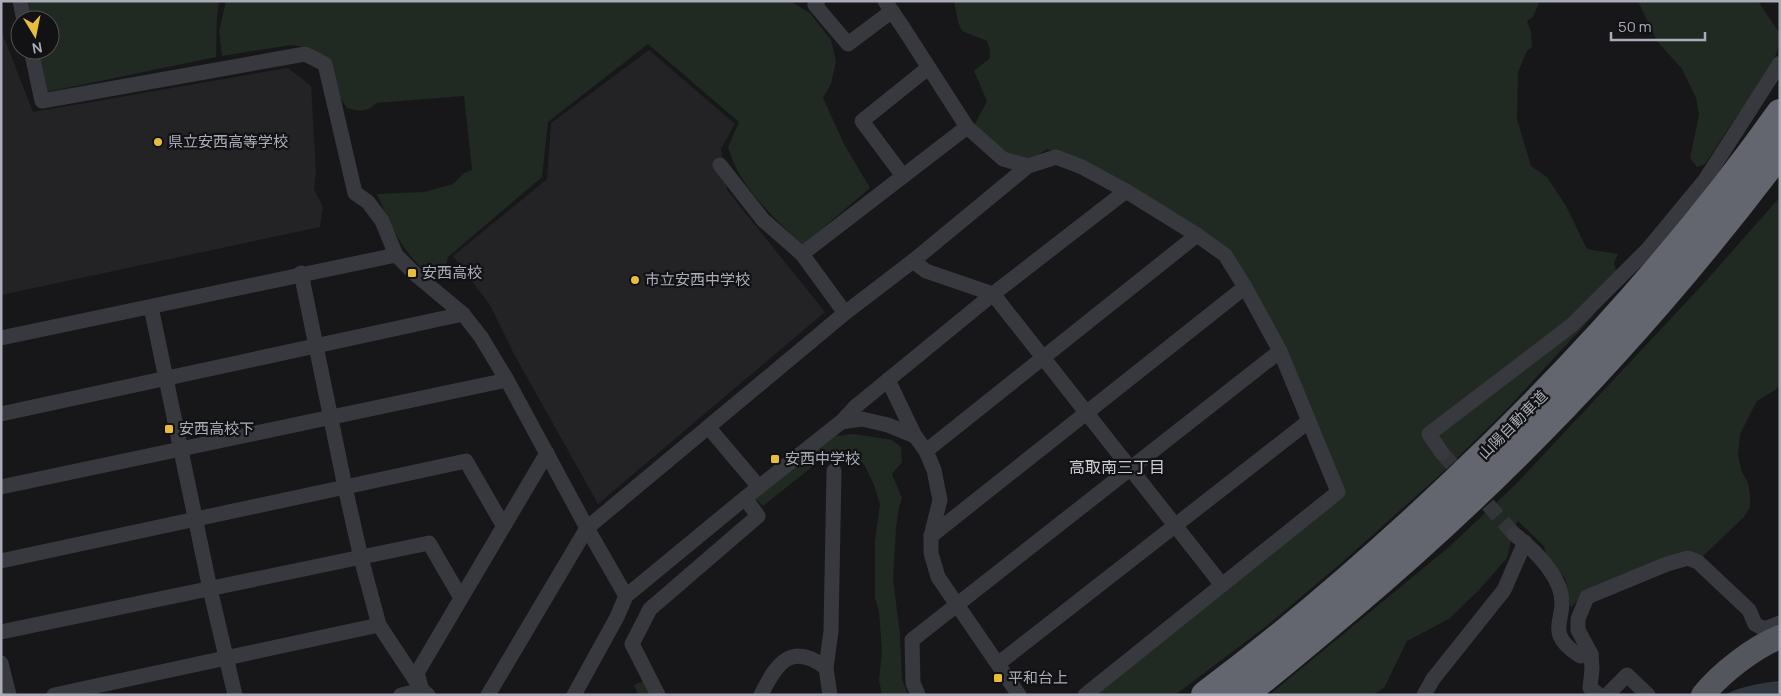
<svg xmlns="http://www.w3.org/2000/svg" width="1781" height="696" font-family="Manrope,'Noto Sans JP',sans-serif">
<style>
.built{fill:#232326}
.green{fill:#212923}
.water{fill:#30373e}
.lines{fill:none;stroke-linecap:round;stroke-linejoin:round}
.minor-tunnel{stroke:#343539;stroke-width:15;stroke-dasharray:15 8;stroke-linecap:butt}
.minor{stroke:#38393e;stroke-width:15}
.primary{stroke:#54565d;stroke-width:24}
.motorway{stroke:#64666f;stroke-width:28}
.poi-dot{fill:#eabc3e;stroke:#121214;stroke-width:2}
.labels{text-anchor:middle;stroke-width:4.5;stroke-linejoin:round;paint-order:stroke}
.poi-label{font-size:15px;fill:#aaadb8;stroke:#121214;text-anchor:start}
.street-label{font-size:15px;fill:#aaadb8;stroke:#121214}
.neighbourhood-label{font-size:16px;fill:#cbcdd4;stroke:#121214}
</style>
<rect width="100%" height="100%" fill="#171719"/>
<g class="built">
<path d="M1,30L33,112L288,68L311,86L316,171L314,189L323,207L320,227L1,295Z"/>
<path d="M649,50L735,124L721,149L727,190L825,312L598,504L514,354L490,305L453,256L547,179L551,123Z"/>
</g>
<g class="green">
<path d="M28,1H219L217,16L216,57L47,92L38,50H50V20H32Z"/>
<path d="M226,1H790L810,13L831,40L836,61L831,84L823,98L844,144L870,188L803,245C773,217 739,187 728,147L739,122L648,44L548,122L542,177L448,257L443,279C410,271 389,223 377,194L424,192L453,184L464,173L472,170L464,96L376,103C367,113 358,111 347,108L307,47L291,45L222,56L219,31Z"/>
<path d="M954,1H1540L1533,17L1527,21L1531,32L1532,47L1527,51L1518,72L1517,119L1531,166L1547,177L1566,206L1587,249L1618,254L1614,263L1616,271L1583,305L1594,315L1506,410L1442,473L1339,565L1268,625L1175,695H1097L1340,495L1230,255L1071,157L1047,149L1028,162L1006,156L975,124L987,101L974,71L990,58V51L987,41L962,31L958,22Z"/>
<path d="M1638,1H1758L1780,34V41L1774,60L1705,164L1697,167L1690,158L1699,115L1696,98L1682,69L1657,41Z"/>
<path d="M1780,197V385L1775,390L1757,401L1740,434L1738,456L1742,472L1748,483L1750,495V507L1744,517L1701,558L1582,595L1571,608L1565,578L1548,561L1544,546L1518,521L1508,534L1511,542L1507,558L1479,590L1449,619L1407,641L1384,688L1373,695H1269L1449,547L1516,484L1705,282Z"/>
<path d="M854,434L892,440L901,447L902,462L892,474L902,498L899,507L896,528L893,579L900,635L902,679L908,695H882L879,680L882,651L879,611L875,598V541L880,504L874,485L864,464L847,449L827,455L763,506L755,498L834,436Z"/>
<path d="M644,681L652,695H638L634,685Z"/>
</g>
<path class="water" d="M1780,681V695H1724C1742,686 1760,683 1780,681Z"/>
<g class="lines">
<path class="minor-tunnel" d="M1442,453L1514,534"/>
<g class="minor">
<path d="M20,1L24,20"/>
<path d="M818,1L815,5L848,44L892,11"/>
<path d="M885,1L904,29L967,127L1003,159L1028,166L1056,157L1082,167L1126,191L1197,235L1225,255L1245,287L1280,351L1338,492L1085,695"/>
<path d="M31,50L42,101L305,54L325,64L355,193L368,202L382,221L396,255L415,274L463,314L481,337L507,380L587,528L626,596"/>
<path d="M720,165L763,220L802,254L845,313"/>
<path d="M903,176L862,121L928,68"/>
<path d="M802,254L967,127"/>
<path d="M913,261L926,271L993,294L1222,585"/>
<path d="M301,273L345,487L361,558L379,625L422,690L428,695"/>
<path d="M151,307L210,589L235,695"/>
<path d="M1,338L396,255"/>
<path d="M888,380L915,436"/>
<path d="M1,414L463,314"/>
<path d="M841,422L862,419L888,425L915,436L926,451L934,470L940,500L931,536V553L938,577L1019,695"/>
<path d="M709,428L759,487"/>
<path d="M926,451L1197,235"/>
<path d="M1442,453L1429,434L1572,325L1648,249L1705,180L1780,63"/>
<path d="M1,487L507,380"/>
<path d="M1514,534C1532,548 1551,566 1559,587C1571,618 1540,631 1580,656L1591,654"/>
<path d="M931,536L1245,287"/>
<path d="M1,561L466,461L503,525"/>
<path d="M1,632L429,543L461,598"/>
<path d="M1,663L9,695"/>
<path d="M999,663L1309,421"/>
<path d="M826,668L831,631L834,471"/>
<path d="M421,687L417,673L547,453"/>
<path d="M54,695L379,625"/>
<path d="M401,695L422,690"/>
<path d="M488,695L587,528L845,313L913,261L1028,166"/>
<path d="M574,695L617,617L626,596L745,498L841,422L855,407L993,294L1126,191"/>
<path d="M658,695L632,644L650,609L758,516L745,498"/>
<path d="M761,695C776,664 791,641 826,668L830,695"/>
<path d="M918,695L913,683L912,640L1280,351"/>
<path d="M1424,695L1433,679L1504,590L1525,542"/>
<path d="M1599,695L1590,688L1592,669L1591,654L1578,630V619L1587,597L1667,564L1688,558L1698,562L1749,610L1755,624L1764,629L1780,623"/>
<path d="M1607,695L1627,675L1648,695"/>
</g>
<path class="primary" d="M1703,695C1721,673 1754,647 1780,637"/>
<g class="motorway">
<path d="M1205,695C1293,629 1376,557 1456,481C1575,368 1685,247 1780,113"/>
<path d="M1243,695C1279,667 1314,637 1350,607C1510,472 1654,320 1780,152"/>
</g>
</g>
<g class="poi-dot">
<circle cx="158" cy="142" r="5"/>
<rect x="407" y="268" width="10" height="10" rx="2.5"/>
<circle cx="635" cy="280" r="5"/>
<rect x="164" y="424" width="10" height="10" rx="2.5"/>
<rect x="770" y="454" width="10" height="10" rx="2.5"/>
<rect x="993" y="673" width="10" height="10" rx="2.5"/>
</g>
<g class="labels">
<g class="poi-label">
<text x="168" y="147">県立安西高等学校</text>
<text x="422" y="278">安西高校</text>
<text x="645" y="285">市立安西中学校</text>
<text x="179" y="434">安西高校下</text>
<text x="785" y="464">安西中学校</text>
<text x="1008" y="683">平和台上</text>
</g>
<g class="street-label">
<text transform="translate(1513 425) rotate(-45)" y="5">山陽自動車道</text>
</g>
<g class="neighbourhood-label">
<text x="1117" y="473">高取南三丁目</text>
</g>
</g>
<rect width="1781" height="696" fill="none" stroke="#aaadb8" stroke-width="5"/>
<g transform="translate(35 35) rotate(170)"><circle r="24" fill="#121214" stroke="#4f5056"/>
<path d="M0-4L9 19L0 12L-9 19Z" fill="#eabc3e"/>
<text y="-8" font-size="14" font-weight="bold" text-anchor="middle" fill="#aaadb8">N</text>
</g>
<path d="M1611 32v8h94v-8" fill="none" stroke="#aaadb8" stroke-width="2.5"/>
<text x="1618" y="32" font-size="15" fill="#aaadb8" stroke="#121214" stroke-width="4" paint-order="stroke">50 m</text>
</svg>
